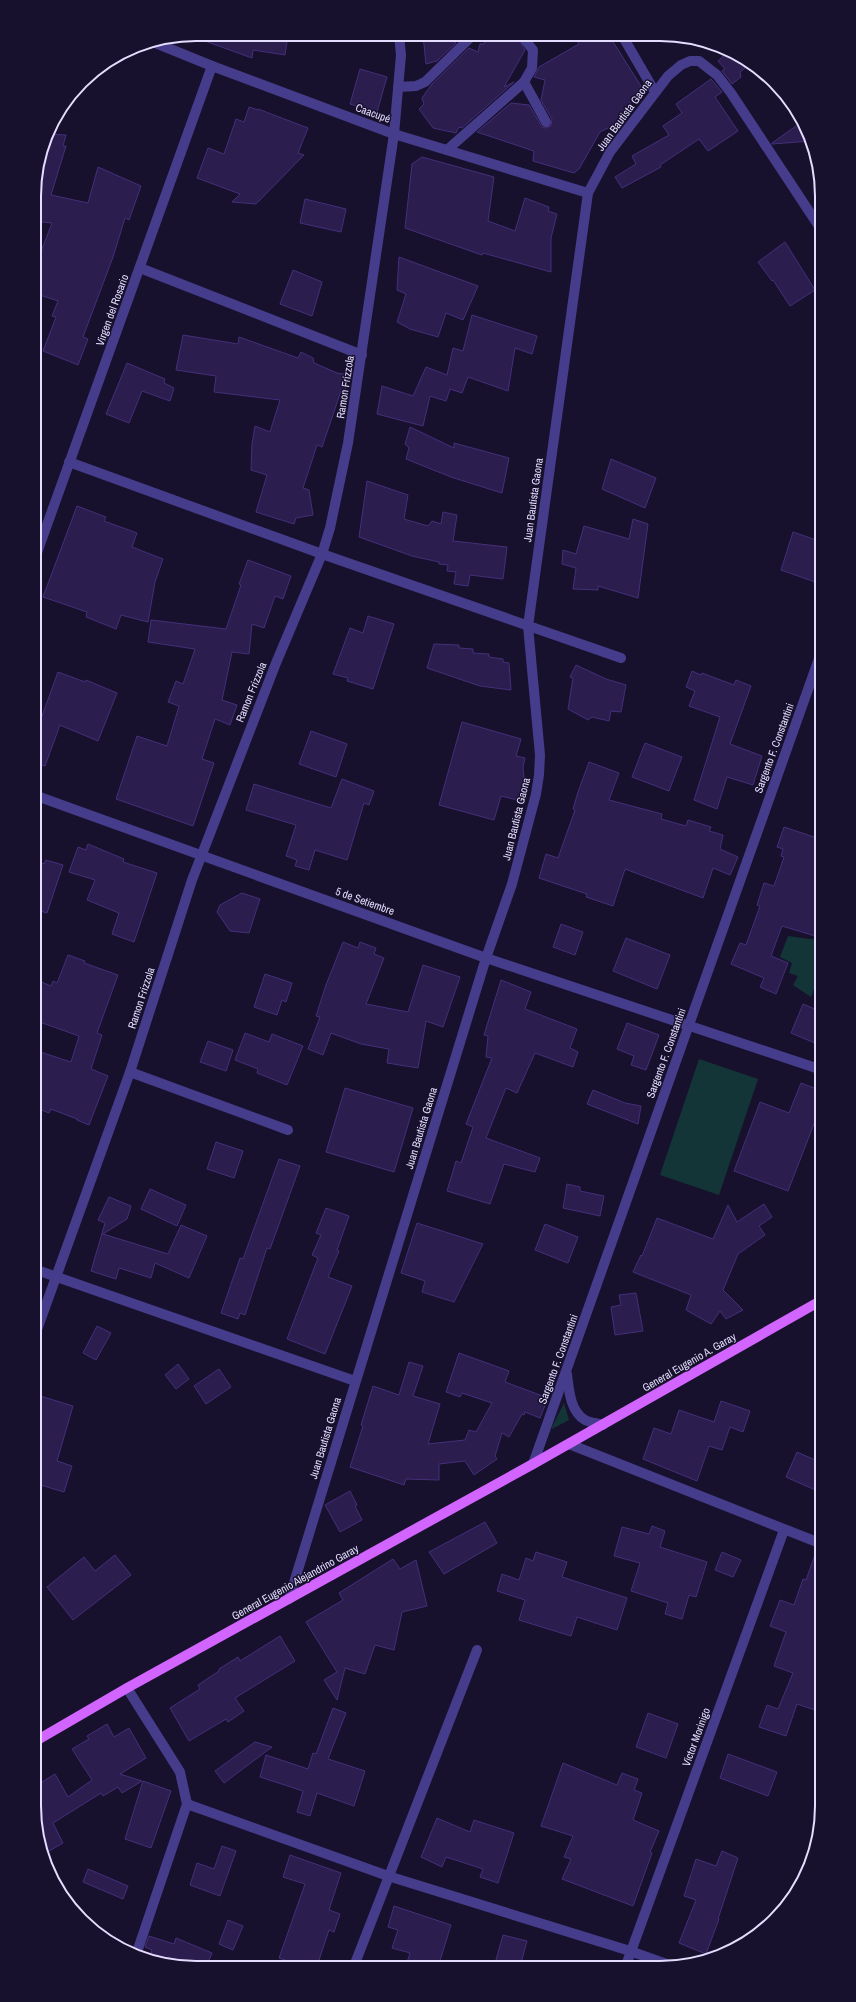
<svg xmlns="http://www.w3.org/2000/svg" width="856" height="2002" font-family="'Archivo Narrow',sans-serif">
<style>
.green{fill:#143537}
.building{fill:#2b1d4e;stroke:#442f7a}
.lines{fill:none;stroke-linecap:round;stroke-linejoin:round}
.minor{stroke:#463c8c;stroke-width:10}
.major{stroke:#d264ff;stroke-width:10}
.labels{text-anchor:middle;stroke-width:3;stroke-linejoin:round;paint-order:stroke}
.street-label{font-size:11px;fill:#e4ddff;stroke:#18112d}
.rim{fill:none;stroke:#e4ddff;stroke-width:2}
</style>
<rect width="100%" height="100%" fill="#18112d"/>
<g class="green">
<path d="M788,936L809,939H822V967L811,997L793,985L798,976L789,973L792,963L780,957Z"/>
<path d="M699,1059L758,1079L719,1195L660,1175Z"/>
<path d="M564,1403L569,1420L552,1429V1427Z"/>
</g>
<g class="building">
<path d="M196,34H219L288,35L285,55L253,50L252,58L191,36Z"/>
<path d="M423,35L452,36V41L456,43L437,61L426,64Z"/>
<path d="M487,36H516L525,50L504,87L514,82L462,128L459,127L456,133L433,128L419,109L424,104L422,98L432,84L469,48L478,52L480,44H484Z"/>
<path d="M574,36L610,37L641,86L618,123L600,132L579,169L574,173L533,161L534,151L477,132L511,103L529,105L542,127L546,128L551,126L552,119L541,100L545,80L534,77L539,67L579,44Z"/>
<path d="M730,50L750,64L740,72L741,77L732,84L722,71L725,69L718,61Z"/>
<path d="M360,69L387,77L377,112L350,104Z"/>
<path d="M711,79L722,92L715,97L738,131L708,151L699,139L660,165L661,167L622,188L615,177L636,164L632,156L669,135L663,126L682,113L676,104Z"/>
<path d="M249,107L258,110V109L308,128L298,153L304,155L256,204L232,202L240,194L197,178L208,148L224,154L236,119L244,122Z"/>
<path d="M803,121L811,141L772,144V143Z"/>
<path d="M48,134L66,135L63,146H66L51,195L88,203L98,167L141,186L129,220L125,218L113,257L83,337L88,339L78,365L43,351L56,317L52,316L58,301L34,293V270L52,223L34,221V185Z"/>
<path d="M422,157L494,177L488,221L515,231L525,198L549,207L548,211L557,214L551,238V272L483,253L482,255L405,228L412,164Z"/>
<path d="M305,199L346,209L341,232L300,223Z"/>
<path d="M785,242L815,290L790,306L773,280L772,281L758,262Z"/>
<path d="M399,257L478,286L463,320L446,313L438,337L410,329L397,322L406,294L397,290Z"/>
<path d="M293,270L322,282L312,316L280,304Z"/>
<path d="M472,315L537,336L532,354L515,348L508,391L468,377L462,393L450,389L446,401L430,396L423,426L377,414L382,386L413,396L426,367L447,375L453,348L463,351Z"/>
<path d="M183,335L238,344L239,337L298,358L301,352L313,358L314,363L337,373L348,375L345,392L341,391L322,447L317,445L303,488L309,490L313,515L296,518L294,524L256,512L267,475L251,470L252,444L255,426L270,432L280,400L214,392L216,376L176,370Z"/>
<path d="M127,363L165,379L164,383L174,388L170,401L142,391L129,423L106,414Z"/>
<path d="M410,427L454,448V443L509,458L502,493L451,477L406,459L409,448L405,444Z"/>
<path d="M611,459L656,478L645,508L602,489Z"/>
<path d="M367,481L408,495L404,519L428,526L432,521L441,524L443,512L457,515L453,541L507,547L503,579L470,575L468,586L454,584L456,572L447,571L448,565L439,564V562L412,556L359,537Z"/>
<path d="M77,506L106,517L104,521L137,533L132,547L163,559L155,582L148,622L121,615L116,629L86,617L87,612L43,597Z"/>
<path d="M633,519L648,524L638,598L598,586V590L573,589L576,568L562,564L563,550L576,554L584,526L629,539Z"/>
<path d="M793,532L822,542L818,557L822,559L815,582L781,570Z"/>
<path d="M248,560L291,576L283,599L275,596L264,628L252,624L249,654L232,652L222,700L237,705L230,725L215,719L202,759L214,763L193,826L116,799L137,736L167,746L179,706L168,702L176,681L183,684L195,649L148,642L151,620L226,629L241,585L239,584Z"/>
<path d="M368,616L394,624L373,689L347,681L348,678L333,674L350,628L363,633Z"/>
<path d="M434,644L459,645V648L473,649V653L489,654V657L503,659V662L509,663L511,690L480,686L427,668Z"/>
<path d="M576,665L606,679L626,685L621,712L611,711L609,721L592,717L588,720L568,709L573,678L570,677Z"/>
<path d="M692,671L701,675L702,673L734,685L736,680L751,686L730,744L762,756L753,785L727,777L717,809L694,800L720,717L689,706L695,691L686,687Z"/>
<path d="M58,672L85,682L86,680L117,693L98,741L60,725L45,766L34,762V738Z"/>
<path d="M462,722L521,739L516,756L525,758L523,767L525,789L522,801L501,796L494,820L439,805Z"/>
<path d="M311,731L347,744L336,777L299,764Z"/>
<path d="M645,743L682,757L669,791L632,777Z"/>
<path d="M589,762L619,773L609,800L662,814L661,819L686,826L688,820L711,827L709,831L723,835L720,849L738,857L730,875L713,868L703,898L625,869L613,906L586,897L587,894L539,878L546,854L558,858L575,810L573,809L578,792Z"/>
<path d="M342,779L374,791L369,805L364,803L347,860L315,850L309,870L295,866L297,860L286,856L296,825L246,810L254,784L331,808Z"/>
<path d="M784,827L820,839L817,849L822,850V938L782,926L771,956L788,963L776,994L760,987L764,978L731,964L740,943L746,945L760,906L757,905L764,883L774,886L784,857L781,856L783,849L777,847Z"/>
<path d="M88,844L124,859L123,862L157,873L134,942L112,934L119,913L87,900L95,880L69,872L78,847L86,850Z"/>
<path d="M34,860L44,864L46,860L63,865L47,913L34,909Z"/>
<path d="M242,893L260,899L249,933L230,931L217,912L220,905Z"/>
<path d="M561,924L583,932L575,955L553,947Z"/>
<path d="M626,938L670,955L657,989L613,971Z"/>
<path d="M343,942L358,948L360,942L376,948L374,954L384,958L366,1004L408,1012L423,965L460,977L443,1027L426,1021L418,1068L387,1063L389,1049L361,1044L331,1033L323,1055L308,1049L320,1017L316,1016L326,985Z"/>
<path d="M68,955L85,961L84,963L118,975L97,1033L102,1035L91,1069L108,1076L89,1125L77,1120V1119L51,1109L49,1113L34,1107V1050L71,1062L79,1036L34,1020V979L51,986L53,981L57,983Z"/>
<path d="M265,974L292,983L286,1002L282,1000L277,1015L254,1007Z"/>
<path d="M501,980L531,992L525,1009L577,1029L570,1048L578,1052L573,1067L535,1053L517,1093L506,1088L486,1138L540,1158L535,1172L504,1164L490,1204L447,1191L456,1161L461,1163L473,1127L466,1124L492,1058L486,1057L488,1036L484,1035Z"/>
<path d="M803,1004L822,1012V1046L791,1033Z"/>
<path d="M627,1023L659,1035L646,1070L631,1065L634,1056L617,1049Z"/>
<path d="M245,1033L269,1042L272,1034L303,1046L287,1085L257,1073L258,1069L235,1060Z"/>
<path d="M208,1041L233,1050L226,1071L200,1062Z"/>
<path d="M801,1083L822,1091V1103L788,1191L734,1171L760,1102L789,1113Z"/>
<path d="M345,1088L413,1108L394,1172L326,1152Z"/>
<path d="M593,1090L625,1103L641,1106L638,1124L587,1104Z"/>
<path d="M216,1142L243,1151L234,1178L207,1169Z"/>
<path d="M279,1159L300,1166L270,1249L267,1248L245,1315L240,1313L238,1319L221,1313L240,1258L243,1259Z"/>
<path d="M567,1184L580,1187V1191L604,1196L600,1216L563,1208Z"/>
<path d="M150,1189L186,1205L177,1226L141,1209Z"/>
<path d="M109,1197L131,1206L127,1219L103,1234L168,1254L181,1225L207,1236L189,1278L155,1263L151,1278L119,1268L116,1279L91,1271L105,1223L98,1220Z"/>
<path d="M764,1204L772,1217L759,1226L765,1235L738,1254L723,1290L743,1310L726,1319L720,1311L711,1324L686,1310L691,1295L633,1272L641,1255L642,1256L657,1218L713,1239L728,1205L737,1222Z"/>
<path d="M326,1208L349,1216L337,1250L339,1251L328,1277L352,1286L325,1354L287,1339L318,1258L312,1255L321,1235L316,1233Z"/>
<path d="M417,1223L483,1244L454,1302L422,1292L425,1281L401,1273Z"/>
<path d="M545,1224L578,1237L568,1263L535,1250Z"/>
<path d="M636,1293L643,1331L615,1335L611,1307L621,1305L619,1295Z"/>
<path d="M97,1326L111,1333L96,1360L83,1353Z"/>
<path d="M459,1353L509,1371L505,1382L548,1398L540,1418L525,1412L524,1415L522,1414L509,1437L502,1433L495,1456L497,1459L474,1475L465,1461L439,1464V1480L406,1479L404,1485L350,1467L363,1426L361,1425L373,1386L399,1395L409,1362L423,1366L413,1396L440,1404L428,1444L465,1440L469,1430L476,1432L492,1403L462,1393L460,1397L446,1392Z"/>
<path d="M178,1364L189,1379L176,1389L165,1375Z"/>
<path d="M219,1369L231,1387L206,1404L194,1386Z"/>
<path d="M37,1395L73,1406L57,1461L72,1466L64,1492L34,1483V1403Z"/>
<path d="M721,1401L750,1411L743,1432L730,1427L722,1450L709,1446L697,1481L643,1459L654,1428L671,1434L679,1410L714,1422Z"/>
<path d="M797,1452L822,1463V1493L786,1477Z"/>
<path d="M350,1491L357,1505L355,1506L362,1520L340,1532L325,1505Z"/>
<path d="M485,1522L497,1543L444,1574L429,1552Z"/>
<path d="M652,1526L665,1531L660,1547L707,1562L696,1597L689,1595L682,1619L665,1614L668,1603L631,1591L640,1563L614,1556L622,1527L649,1534Z"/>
<path d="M817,1549L822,1550V1701L818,1711L797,1704L786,1736L759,1727L767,1705L778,1709L793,1673L774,1666L786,1632L770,1626L780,1600L794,1605L803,1579L806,1580Z"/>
<path d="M536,1552L567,1562L562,1577L627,1598L617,1630L577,1617L571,1636L519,1620L525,1600L497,1591L502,1574L519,1580L526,1558L533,1561Z"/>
<path d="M722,1552L741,1560L733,1577L715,1570Z"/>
<path d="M115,1555L131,1575L73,1620L47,1587L84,1557L95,1571Z"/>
<path d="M393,1559L400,1569L416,1560L427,1606L402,1612L394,1650L375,1645L365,1674L345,1668L337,1700L324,1680L337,1672L306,1622L343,1600L339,1593Z"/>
<path d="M280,1636L295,1661L235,1698L244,1711L228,1722L226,1719L189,1741L170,1708L200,1689L198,1685L219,1671V1669L238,1657L240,1661Z"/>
<path d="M333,1708L346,1713L328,1759L365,1771L354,1806L317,1793L310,1816L297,1812L303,1791L260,1777L266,1755L308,1769L313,1753L316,1754Z"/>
<path d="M648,1713L678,1724L666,1758L636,1747Z"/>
<path d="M107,1724L114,1737L129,1728L146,1758L120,1774L142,1781L122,1793L118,1787L103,1796L101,1793L53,1823L63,1843L49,1851L44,1842L39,1845L34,1806V1787L55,1774L68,1797L92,1780L72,1749L89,1739L87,1736Z"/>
<path d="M255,1742L272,1747L224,1783L215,1771Z"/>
<path d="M728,1754L777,1772L768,1796L720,1778Z"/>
<path d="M563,1763L617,1785L622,1773L638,1779L634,1790L642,1793L633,1820L659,1831L650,1852L652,1853L633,1906L562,1879L571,1859L564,1857L573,1836L541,1826Z"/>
<path d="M143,1781L171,1791L151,1848L125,1839Z"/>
<path d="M437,1818L470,1832L474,1820L514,1833L498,1883L480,1877L483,1869L446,1857L442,1867L421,1857Z"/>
<path d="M222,1846L236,1851L220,1896L190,1885L197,1863L214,1869Z"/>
<path d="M722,1851L738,1858L718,1919H719L706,1954L679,1943L696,1900L684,1896L696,1859L716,1866Z"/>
<path d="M290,1855L341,1873L329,1910L340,1914L334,1932L329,1930L317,1966H302L279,1958L305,1884L283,1877Z"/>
<path d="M88,1869L128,1886L123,1899L83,1882Z"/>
<path d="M394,1906L451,1925L438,1967L406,1966L410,1953L392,1948L398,1930L388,1927Z"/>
<path d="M228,1920L243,1926L233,1950L219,1944Z"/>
<path d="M503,1935L527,1941L520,1967H494Z"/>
<path d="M149,1936L174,1944L176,1938L212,1953L207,1965H189L168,1957L167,1961L150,1955L152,1950L145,1947Z"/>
</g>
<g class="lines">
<g class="minor">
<path d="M623,37L655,92"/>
<path d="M153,42L212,66L394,134L588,193"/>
<path d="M524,82L546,122"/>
<path d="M398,87L416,86L425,82L472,36"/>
<path d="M447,150L524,82L532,68L533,50L522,36"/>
<path d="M140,268L362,355"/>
<path d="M69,462L322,554L621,658"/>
<path d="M34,561L212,66"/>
<path d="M34,795L486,958L822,1070"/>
<path d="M130,1072L288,1130"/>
<path d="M34,1269L355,1381"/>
<path d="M34,1338L130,1072L192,880L276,663L322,554L330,528L348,443L394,134L401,55L399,35"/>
<path d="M567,1374C569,1390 570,1411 585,1420C590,1423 597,1423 603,1425"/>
<path d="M569,1444L822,1544"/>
<path d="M533,1464L822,650"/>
<path d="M289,1599L486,958L512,884L536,794L539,775L540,755L528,626L588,193L610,152L668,76L681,65L690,61H699L717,75L731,93L822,231"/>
<path d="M127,1688L180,1772L187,1804L136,1955"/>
<path d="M187,1804L388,1876L630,1951L672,1966"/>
<path d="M354,1966L477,1650"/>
<path d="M625,1968L784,1530"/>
</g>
<path class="major" d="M34,1742L127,1688L533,1464L822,1300"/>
</g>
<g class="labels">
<g class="street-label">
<text transform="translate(373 113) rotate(20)" y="4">Caacupé</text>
<text transform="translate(624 115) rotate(-54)" y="4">Juan Bautista Gaona</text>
<text transform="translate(112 310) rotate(-70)" y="4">Virgen del Rosario</text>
<text transform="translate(345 387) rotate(-81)" y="4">Ramon Frizzola</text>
<text transform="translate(533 500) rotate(-82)" y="4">Juan Bautista Gaona</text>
<text transform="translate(251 692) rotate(-68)" y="4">Ramon Frizzola</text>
<text transform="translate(774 748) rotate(-70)" y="4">Sargento F. Constantini</text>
<text transform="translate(516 819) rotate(-76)" y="4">Juan Bautista Gaona</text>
<text transform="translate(365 901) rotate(20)" y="4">5 de Setiembre</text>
<text transform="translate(141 998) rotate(-72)" y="4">Ramon Frizzola</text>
<text transform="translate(666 1053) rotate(-70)" y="4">Sargento F. Constantini</text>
<text transform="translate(421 1128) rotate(-73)" y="4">Juan Bautista Gaona</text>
<text transform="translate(558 1359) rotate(-70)" y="4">Sargento F. Constantini</text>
<text transform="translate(689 1362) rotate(-30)" y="4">General Eugenio A. Garay</text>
<text transform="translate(325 1438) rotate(-73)" y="4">Juan Bautista Gaona</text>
<text transform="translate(295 1582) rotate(-29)" y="4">General Eugenio Alejandrino Garay</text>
<text transform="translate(696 1737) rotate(-70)" y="4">Victor Morinigo</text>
</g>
</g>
<path d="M0 0H856V2002H0ZM196 41H660A155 155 0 0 1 815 196V1806A155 155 0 0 1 660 1961H196A155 155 0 0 1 41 1806V196A155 155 0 0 1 196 41Z" fill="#18112d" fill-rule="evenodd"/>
<path class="rim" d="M196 41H660A155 155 0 0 1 815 196V1806A155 155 0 0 1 660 1961H196A155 155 0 0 1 41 1806V196A155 155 0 0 1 196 41Z"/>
</svg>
